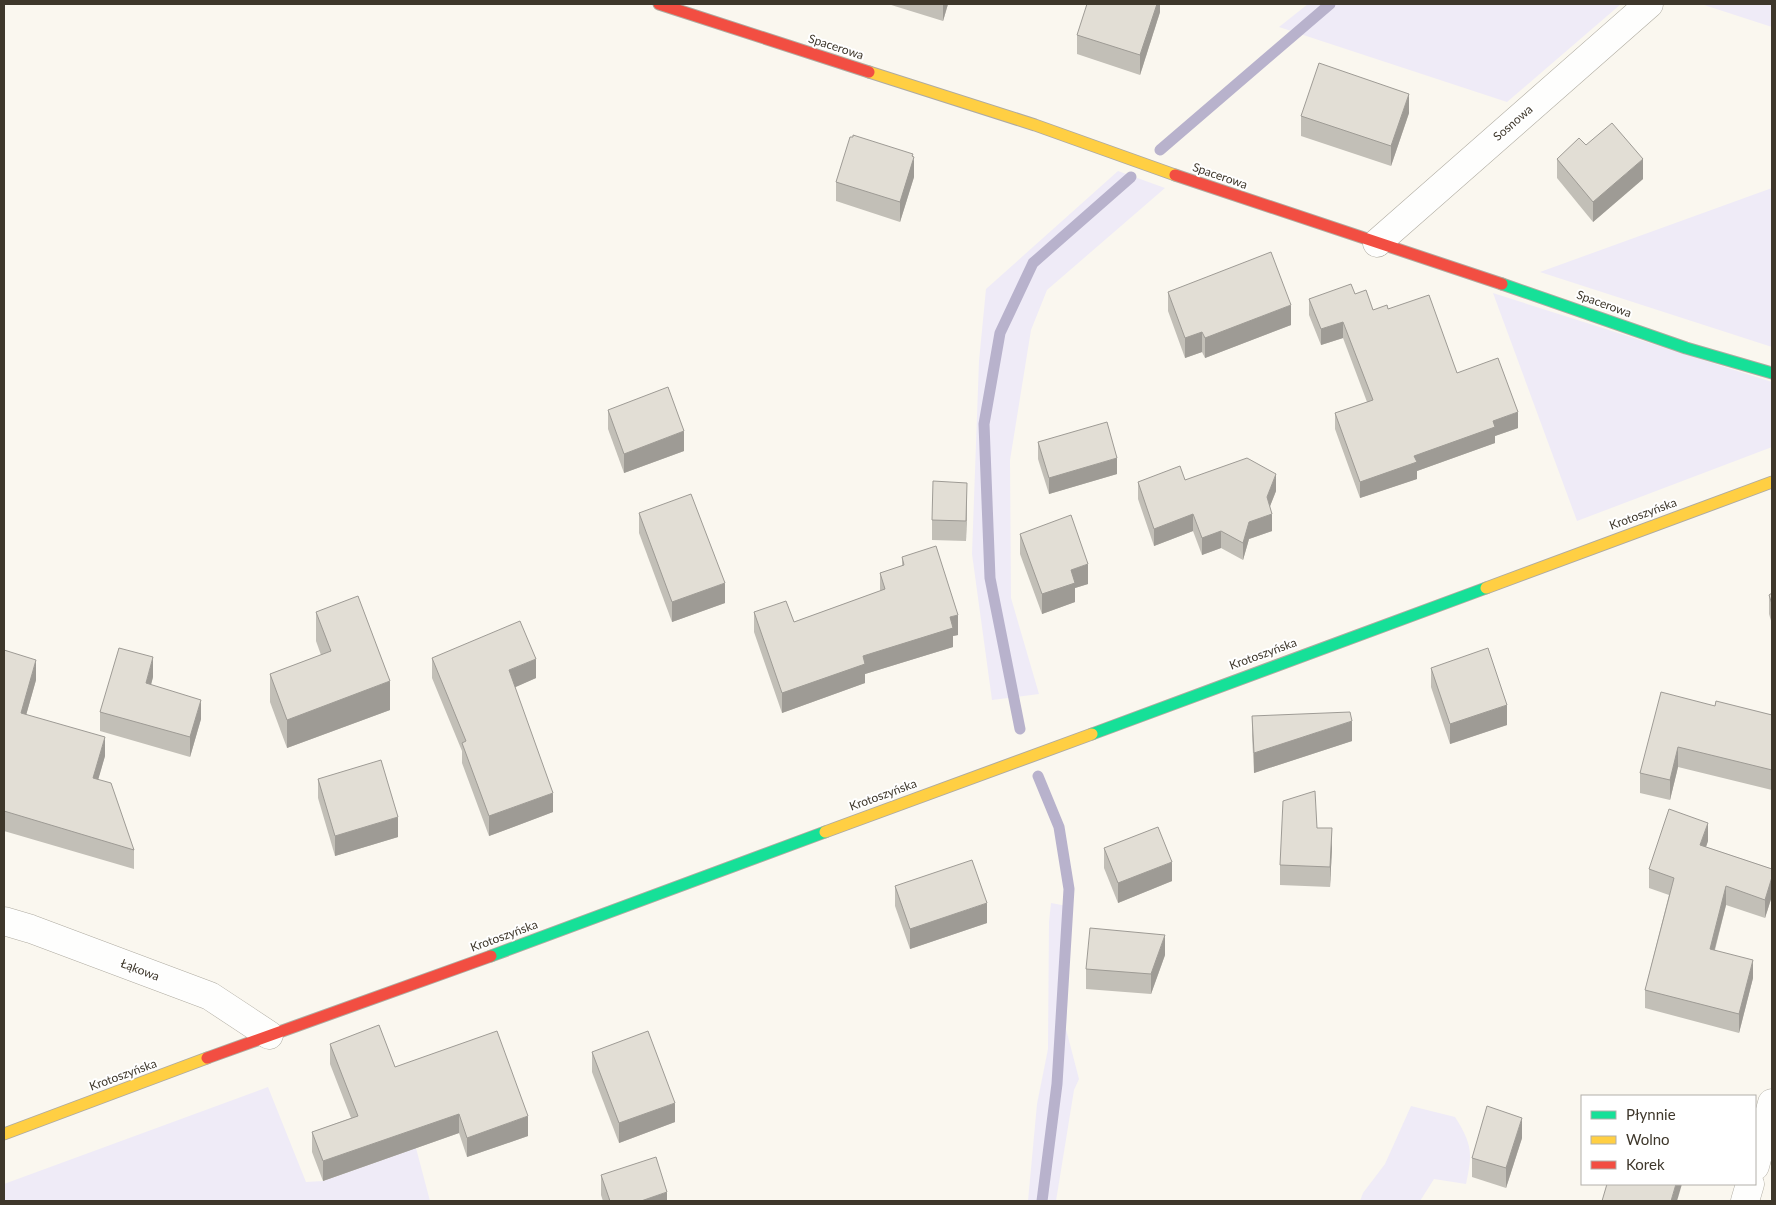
<svg xmlns="http://www.w3.org/2000/svg" width="1776" height="1205" font-family="Lato,sans-serif">
<style>
.green{fill:#efebf7}
.lines{fill:none;stroke-linecap:round;stroke-linejoin:round}
.stream{stroke:#b8b2cc;stroke-width:11}
.street-casing{stroke:#afaba1;stroke-width:29}
.fast-casing{stroke:#afaba1;stroke-width:13}
.slow-casing{stroke:#afaba1;stroke-width:13}
.jam-casing{stroke:#afaba1;stroke-width:13}
.street{stroke:#fefefd;stroke-width:28}
.fast{stroke:#16e098;stroke-width:11}
.slow{stroke:#ffcf43;stroke-width:11}
.jam{stroke:#f24e42;stroke-width:11}
.wall{fill:#c2bfb7}
.shaded-wall{fill:#9e9b95}
.building{fill:#e2ded5;stroke:#9e9b95}
.labels{text-anchor:middle;stroke-width:4;stroke-linejoin:round;paint-order:stroke}
.street-label{font-size:12px;fill:#3e372b;stroke:#fff}
</style>
<rect width="100%" height="100%" fill="#faf7ef"/>
<g class="green">
<path d="M1308,4H1621L1507,102L1279,27Z"/>
<path d="M1701,4H1772V27Z"/>
<path d="M1118,171L1165,188L1047,290L1031,330L1010,460L1011,598L1039,694L992,700L972,554L979,361L986,289Z"/>
<path d="M1772,188V347L1540,272Z"/>
<path d="M1493,293L1772,382V447L1577,521Z"/>
<path d="M1051,903L1072,907L1066,1029L1079,1079L1074,1090L1056,1201H1028L1037,1104L1048,1049L1049,922Z"/>
<path d="M268,1087L306,1182L323,1181L416,1148L430,1201H4V1184Z"/>
<path d="M1411,1106L1455,1117C1472,1144 1473,1153 1466,1184L1434,1179L1420,1201H1360L1363,1193L1385,1164Z"/>
</g>
<g class="lines">
<g class="stream">
<path d="M1160,150L1330,4"/>
<path d="M1020,729L990,578L984,424L1000,333L1033,263L1131,177"/>
<path d="M1038,776L1059,827L1069,889L1057,1084L1042,1201"/>
</g>
<defs>
<g id="street">
<path d="M1377,243L1649,4"/>
<path d="M4,921L31,929L210,996L269,1035"/>
<path d="M1755,1166L1772,1103"/>
<path d="M1745,1201L1750,1184"/>
</g>
<g id="fast">
<path d="M1502,284L1686,348L1772,373"/>
<path d="M1092,734L1486,588"/>
<path d="M491,956L825,832"/>
</g>
<g id="slow">
<path d="M869,72L1035,125L1175,175"/>
<path d="M1486,588L1772,482"/>
<path d="M825,832L1092,734"/>
<path d="M4,1134L207,1058"/>
</g>
<g id="jam">
<path d="M659,4L869,72"/>
<path d="M1175,175L1502,284"/>
<path d="M207,1058L491,956"/>
</g>
</defs>
<use href="#street" class="street-casing"/>
<use href="#fast" class="fast-casing"/>
<use href="#slow" class="slow-casing"/>
<use href="#jam" class="jam-casing"/>
<use href="#street" class="street"/>
<use href="#fast" class="fast"/>
<use href="#slow" class="slow"/>
<use href="#jam" class="jam"/>
</g>
<g class="wall">
<path d="M888,4H948L943,21Z"/>
<path d="M1160,4V12L1140,75L1077,54V35Z"/>
<path d="M1409,113L1391,166L1301,136V116Z"/>
<path d="M913,156L914,177L900,222L836,201V182Z"/>
<path d="M1557,159L1643,179L1593,222L1557,178Z"/>
<path d="M1168,292L1291,325L1205,358L1202,352L1185,358L1168,311Z"/>
<path d="M1355,294L1373,310L1388,309L1457,373L1518,428L1495,436V443L1417,471V479L1360,498L1335,429V413L1367,402L1343,338L1321,345L1309,315V299Z"/>
<path d="M608,410L684,451L624,473L608,429Z"/>
<path d="M1038,442L1117,474L1049,494L1038,459Z"/>
<path d="M1185,480L1276,491L1270,506L1272,531L1249,539L1243,560L1221,548L1202,555L1193,531L1154,546L1138,499V482Z"/>
<path d="M967,503L966,541L932,540V520Z"/>
<path d="M639,513L725,603L672,622L639,533Z"/>
<path d="M1020,534L1088,584L1075,588V602L1042,614L1020,554Z"/>
<path d="M902,557L958,635L953,636V647L865,674V683L782,713L754,632V612L794,622L880,591V573L902,566Z"/>
<path d="M1772,593V624L1769,614V595Z"/>
<path d="M316,612L390,710L287,748L270,702V674L321,655L316,641Z"/>
<path d="M4,650L36,680L26,715L105,756L98,779L134,850V869L4,831Z"/>
<path d="M432,658L536,678L515,687L553,812L489,836L462,763V751L432,678Z"/>
<path d="M1431,668L1507,725L1450,744L1431,687Z"/>
<path d="M153,677L151,685L201,719L190,757L100,731V712Z"/>
<path d="M1715,706L1772,715V790L1678,767L1670,800L1640,793V773Z"/>
<path d="M1252,716L1352,741L1254,773L1252,736Z"/>
<path d="M318,779L398,837L335,856L318,798Z"/>
<path d="M1317,828L1332,848L1330,887L1280,885V865Z"/>
<path d="M1708,841L1706,847L1772,869V896L1765,918L1726,905L1715,950L1753,978L1739,1033L1645,1008V990L1669,895L1649,888V869Z"/>
<path d="M1104,848L1172,881L1118,903L1104,868Z"/>
<path d="M895,886L987,923L910,949L895,906Z"/>
<path d="M1165,955L1151,994L1086,989V969Z"/>
<path d="M330,1044L395,1067L528,1136L467,1157L459,1133L323,1181L312,1152V1132L351,1118L330,1064Z"/>
<path d="M592,1052L675,1122L619,1143L592,1072Z"/>
<path d="M1522,1138L1506,1188L1472,1177V1158Z"/>
<path d="M601,1175L667,1201H603L601,1195Z"/>
</g>
<g class="shaded-wall">
<path d="M943,4H948L943,21Z"/>
<path d="M1157,4H1160V12L1140,75V55Z"/>
<path d="M1409,94V113L1391,166V146Z"/>
<path d="M913,154V161L914,157V177L900,222V202Z"/>
<path d="M1643,159V179L1593,222V202Z"/>
<path d="M1291,305V325L1205,358V338Z"/>
<path d="M1343,322V338L1321,345V329Z"/>
<path d="M1202,332V352L1185,358V338Z"/>
<path d="M1518,412V428L1495,436V443L1417,471V479L1360,498V482L1414,456L1493,421Z"/>
<path d="M684,431V451L624,473V454Z"/>
<path d="M1117,458V474L1049,494V478Z"/>
<path d="M1276,474V491L1267,514V497Z"/>
<path d="M967,483V503L966,541V521Z"/>
<path d="M1193,514V531L1154,546V529Z"/>
<path d="M1272,514V531L1249,539L1243,560V543L1249,522Z"/>
<path d="M1221,531V548L1202,555V538Z"/>
<path d="M1088,564V584L1075,588V602L1042,614V594L1071,570Z"/>
<path d="M725,583V603L672,622V602Z"/>
<path d="M958,615V635L953,636V647L865,674V683L782,713V693L863,656L950,617Z"/>
<path d="M153,657V677L146,703V683Z"/>
<path d="M536,659V678L509,690V670Z"/>
<path d="M36,660V680L21,733V713Z"/>
<path d="M390,681V710L287,748V720Z"/>
<path d="M201,700V719L190,757V737Z"/>
<path d="M1507,705V725L1450,744V724Z"/>
<path d="M1352,721V741L1254,773V753Z"/>
<path d="M105,737V756L93,798V778Z"/>
<path d="M1678,747V767L1670,800V780Z"/>
<path d="M553,793V812L489,836V816Z"/>
<path d="M398,817V837L335,856V836Z"/>
<path d="M1708,823V841L1700,863V845Z"/>
<path d="M1332,828V848L1330,887V867Z"/>
<path d="M1172,862V881L1118,903V883Z"/>
<path d="M1772,877V896L1765,918V900Z"/>
<path d="M1726,886V905L1710,967V949Z"/>
<path d="M987,903V923L910,949V929Z"/>
<path d="M1165,935V955L1151,994V974Z"/>
<path d="M1753,960V978L1739,1033V1014Z"/>
<path d="M675,1103V1122L619,1143V1123Z"/>
<path d="M459,1114V1133L323,1181V1161Z"/>
<path d="M528,1116V1136L467,1157V1138Z"/>
<path d="M1522,1118V1138L1506,1188V1168Z"/>
<path d="M1676,1184H1682L1677,1201H1671Z"/>
<path d="M667,1192V1201H641Z"/>
</g>
<g class="building">
<path d="M1087,4H1157L1140,55L1077,35Z"/>
<path d="M1319,63L1409,94L1391,146L1301,116Z"/>
<path d="M1612,123L1643,159L1593,202L1557,159L1579,138L1586,145Z"/>
<path d="M853,135L913,154L912,156L914,157L900,202L836,182L850,137H853Z"/>
<path d="M1271,252L1291,305L1205,338L1202,332L1185,338L1168,292Z"/>
<path d="M1351,284L1355,294L1366,290L1373,310L1387,305L1388,309L1429,295L1457,373L1498,358L1518,412L1493,421L1495,427L1414,456L1417,462L1360,482L1335,413L1373,400L1343,322L1321,329L1309,299Z"/>
<path d="M668,387L684,431L624,454L608,410Z"/>
<path d="M1107,422L1117,458L1049,478L1038,442Z"/>
<path d="M1247,458L1276,474L1267,497L1272,514L1249,522L1243,543L1221,531L1202,538L1193,514L1154,529L1138,482L1180,466L1185,480Z"/>
<path d="M933,481L967,483L966,521L932,520Z"/>
<path d="M691,494L725,583L672,602L639,513Z"/>
<path d="M1071,515L1088,564L1071,570L1075,583L1042,594L1020,534Z"/>
<path d="M936,546L958,615L950,617L953,628L863,656L865,664L782,693L754,612L786,601L794,622L885,589L880,573L904,565L902,557Z"/>
<path d="M1772,593V604L1769,595Z"/>
<path d="M358,596L390,681L287,720L270,674L331,651L316,612Z"/>
<path d="M520,621L536,659L509,670L553,793L489,816L462,743L466,741L432,658Z"/>
<path d="M119,648L153,657L146,683L201,700L190,737L100,712Z"/>
<path d="M1488,648L1507,705L1450,724L1431,668Z"/>
<path d="M4,650L36,660L21,713L105,737L93,778L111,783L134,850L4,811Z"/>
<path d="M1661,692L1715,706L1716,701L1772,715V770L1678,747L1670,780L1640,773Z"/>
<path d="M1350,712L1352,721L1254,753L1252,716Z"/>
<path d="M381,760L398,817L335,836L318,779Z"/>
<path d="M1315,791L1317,828H1332L1330,867L1280,865L1283,801Z"/>
<path d="M1669,809L1708,823L1700,845L1772,869V877L1765,900L1726,886L1710,949L1753,960L1739,1014L1645,990L1674,878L1649,869Z"/>
<path d="M1158,827L1172,862L1118,883L1104,848Z"/>
<path d="M972,860L987,903L910,929L895,886Z"/>
<path d="M1090,928L1165,935L1151,974L1086,969Z"/>
<path d="M379,1025L395,1067L497,1031L528,1116L467,1138L459,1114L323,1161L312,1132L358,1116L330,1044Z"/>
<path d="M648,1031L675,1103L619,1123L592,1052Z"/>
<path d="M1487,1106L1522,1118L1506,1168L1472,1158Z"/>
<path d="M656,1157L667,1192L641,1201H610L601,1175Z"/>
<path d="M1607,1184H1676L1671,1201H1602Z"/>
</g>
<g class="labels">
<g class="street-label">
<text transform="translate(836 47) rotate(18)" y="4">Spacerowa</text>
<text transform="translate(1513 123) rotate(-41)" y="4">Sosnowa</text>
<text transform="translate(1220 176) rotate(19)" y="4">Spacerowa</text>
<text transform="translate(1604 304) rotate(20)" y="4">Spacerowa</text>
<text transform="translate(1643 514) rotate(-20)" y="4">Krotoszyńska</text>
<text transform="translate(1263 654) rotate(-20)" y="4">Krotoszyńska</text>
<text transform="translate(883 795) rotate(-20)" y="4">Krotoszyńska</text>
<text transform="translate(504 936) rotate(-20)" y="4">Krotoszyńska</text>
<text transform="translate(140 970) rotate(21)" y="4">Łąkowa</text>
<text transform="translate(123 1075) rotate(-20)" y="4">Krotoszyńska</text>
</g>
</g>
<rect width="1776" height="1205" fill="none" stroke="#3e372b" stroke-width="10"/>
<rect x="1581" y="1095" width="175" height="90" fill="#ffffff" stroke="#b2afaa"/>
<rect x="1591" y="1111" width="25" height="8" fill="#16e098" stroke="#b2afaa"/>
<text x="1626" y="1120" font-size="15" fill="#3e372b">Płynnie</text>
<rect x="1591" y="1136" width="25" height="8" fill="#ffcf43" stroke="#b2afaa"/>
<text x="1626" y="1145" font-size="15" fill="#3e372b">Wolno</text>
<rect x="1591" y="1161" width="25" height="8" fill="#f24e42" stroke="#b2afaa"/>
<text x="1626" y="1170" font-size="15" fill="#3e372b">Korek</text>
</svg>
